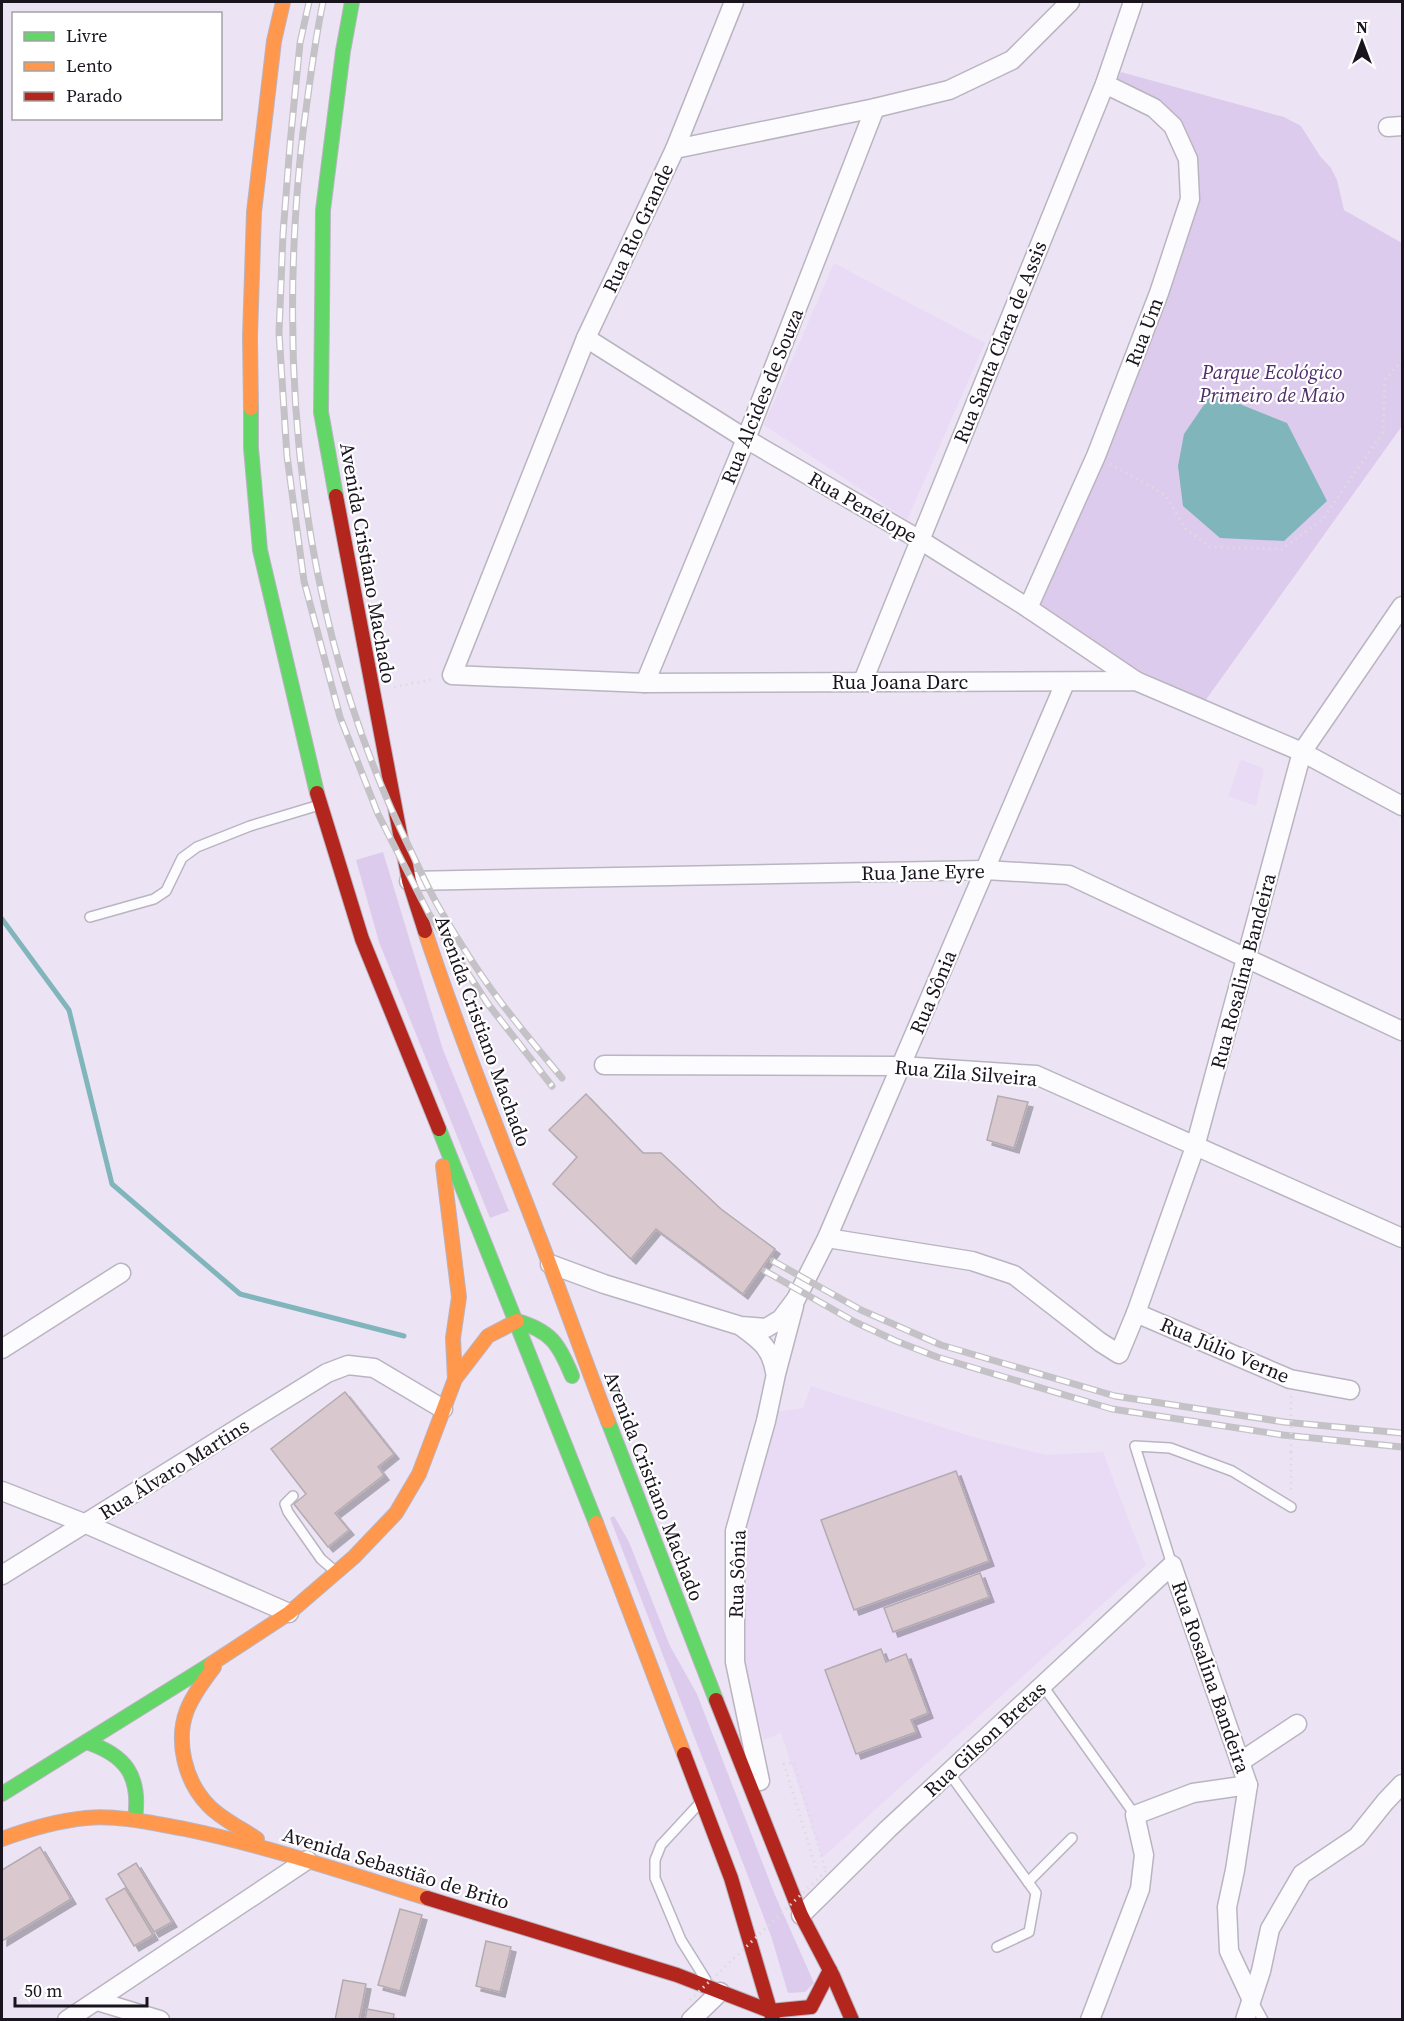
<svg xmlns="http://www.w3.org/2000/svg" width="1404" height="2021" font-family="'Source Serif 4',serif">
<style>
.built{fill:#e9dbf6}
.green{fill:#ddcbed}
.water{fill:#80b5bb}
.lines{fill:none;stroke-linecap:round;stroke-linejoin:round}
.stream{stroke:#80b5bb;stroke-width:5}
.building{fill:#d9c9cf;stroke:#b4abb1;stroke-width:1.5;filter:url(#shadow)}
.lane-casing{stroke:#bab4c1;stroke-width:12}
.street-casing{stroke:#bab4c1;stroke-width:21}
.fast-casing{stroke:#bab4c1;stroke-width:16}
.slow-casing{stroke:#bab4c1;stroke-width:16}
.jam-casing{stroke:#bab4c1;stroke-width:16}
.path{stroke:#dedbe0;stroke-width:3;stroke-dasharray:1.5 4.5;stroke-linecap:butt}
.lane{stroke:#fcfbfd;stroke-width:9}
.street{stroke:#fcfbfd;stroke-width:18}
.fast{stroke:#63d668;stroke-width:14}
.slow{stroke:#ff974d;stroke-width:14}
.jam{stroke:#b3261e;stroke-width:14}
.rail-casing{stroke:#c4c2c6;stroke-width:7}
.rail{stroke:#fff;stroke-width:4.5;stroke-dasharray:14;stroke-linecap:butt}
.path-bridge{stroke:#dedbe0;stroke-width:3;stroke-dasharray:1.5 4.5;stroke-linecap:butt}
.labels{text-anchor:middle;stroke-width:4.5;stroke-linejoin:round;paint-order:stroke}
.street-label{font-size:20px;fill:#19141e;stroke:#fff}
.park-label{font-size:20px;font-style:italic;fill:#4e2b69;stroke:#fff}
</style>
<defs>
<filter id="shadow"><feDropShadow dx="5" dy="5" stdDeviation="0" flood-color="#0004"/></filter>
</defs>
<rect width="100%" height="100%" fill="#ece4f4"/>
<g class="built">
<path d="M834,263L985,343L907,520L764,425Z"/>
<path d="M1241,759L1264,769L1256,806L1228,796Z"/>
<path d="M811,1386L977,1438L1047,1455L1103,1452L1146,1565L822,1858L781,1733L764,1740L740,1661L745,1533L775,1412L803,1408Z"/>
</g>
<g class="green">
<path d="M1121,72L1284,117L1301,126L1320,156L1331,168L1337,180L1344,210L1402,243V426L1205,701L1138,670L1036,601L1188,224L1185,137L1115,84Z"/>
<path d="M383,852L443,1050L509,1211L490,1218L379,942L356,860Z"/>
<path d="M614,1516L629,1542L670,1646L697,1694L775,1895L814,1983L805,1992L788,1993L771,1936L610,1518Z"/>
</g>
<path class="water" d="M1212,393L1287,423L1327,501L1284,541L1220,538L1183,506L1178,466L1184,434Z"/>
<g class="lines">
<path class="stream" d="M2,919L69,1010L112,1184L240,1294L404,1336"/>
</g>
<g class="building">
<path d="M586,1094L643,1153H661L721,1209L775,1249L743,1294L656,1229L631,1259L553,1184L577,1157L549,1130Z"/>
<path d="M998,1096L1028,1102L1014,1148L987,1140Z"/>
<path d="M345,1392L394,1454L378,1467L384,1475L335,1513L349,1530L328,1547L294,1504L306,1494L271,1449Z"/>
<path d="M956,1471L989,1561L854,1610L821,1520Z"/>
<path d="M980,1573L989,1597L893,1632L884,1608Z"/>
<path d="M881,1649L886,1662L906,1654L928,1713L911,1720L916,1732L856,1754L825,1670Z"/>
<path d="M40,1847L71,1899L2,1941V1870Z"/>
<path d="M136,1863L172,1922L154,1932L118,1874Z"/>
<path d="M125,1888L153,1935L134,1946L106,1899Z"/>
<path d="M400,1909L422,1915L400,1991L378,1985Z"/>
<path d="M486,1941L511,1947L500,1992L476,1986Z"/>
<path d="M343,1980L366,1984L359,2020H335Z"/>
<path d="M367,2009L394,2014L393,2020H365Z"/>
</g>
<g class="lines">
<defs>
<g id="lane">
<path d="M90,917L154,899L166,891L182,858L197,847L250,826L316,806"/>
<path d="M293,1496L285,1504L288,1512L321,1559L335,1571"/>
<path d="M1172,1565L1135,1446L1170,1448L1232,1471L1291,1507"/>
<path d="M1043,1686L1135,1815"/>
<path d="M949,1773L1036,1893L1029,1932L997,1947"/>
<path d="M698,1805L661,1845L655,1860V1878L681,1940L706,1980"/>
<path d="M1028,1882L1072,1838"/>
<path d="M1252,2000L1263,2020"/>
</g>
<g id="street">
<path d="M1070,2L1012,60L949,90L875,108L675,149L586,338L452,675L645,683L1136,681L1302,752L1402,806"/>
<path d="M1388,127L1402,126"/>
<path d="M675,149L734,2"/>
<path d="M586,338L746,439L920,540L1028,608L1136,681"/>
<path d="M1028,608L1096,456L1159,293L1190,199L1188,159L1173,126L1154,108L1105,84"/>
<path d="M863,681L1105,84L1133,2"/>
<path d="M645,683L746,439L875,108"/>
<path d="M409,881L985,870L1069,875L1402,1031"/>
<path d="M604,1065L901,1066L1036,1075L1402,1238"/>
<path d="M827,1238L972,1261L1014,1275L1100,1342L1119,1354L1136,1313L1195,1147L1302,752L1402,606"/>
<path d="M550,1264L604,1284L741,1326L766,1328L781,1319L796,1299L827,1238L1065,683"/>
<path d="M1136,1313L1290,1379L1350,1390"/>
<path d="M742,1327C761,1341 771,1348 775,1372"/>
<path d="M2,1349L121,1273"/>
<path d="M2,1491L86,1524L289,1613"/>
<path d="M2,1575L327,1373L348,1365L374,1368L443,1409"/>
<path d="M1240,1762L1297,1724"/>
<path d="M760,1781L735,1662V1531L766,1421L776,1374L794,1306"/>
<path d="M801,1915L888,1829L1172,1565L1248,1785L1235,1870L1227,1907L1229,1951L1251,1998"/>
<path d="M97,2001L160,2020"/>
<path d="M67,2020L307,1860"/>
<path d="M691,2020L720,1992"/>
<path d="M1090,2020L1140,1889L1144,1855L1135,1815L1193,1793L1248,1785"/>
<path d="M1245,2020L1261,1971L1270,1929L1302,1874L1357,1837L1385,1802L1402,1784"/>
</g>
<g id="fast">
<path d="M251,408V448L260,550L317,793"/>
<path d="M336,496L321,412L323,210L343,51L352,2"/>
<path d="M439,1129L596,1523"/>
<path d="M517,1321C551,1331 559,1344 572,1376"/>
<path d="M608,1421L716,1700"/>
<path d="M86,1742C126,1755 141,1776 135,1819"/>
<path d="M2,1794L211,1664"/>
</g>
<g id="slow">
<path d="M251,408L250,337L254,212L274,41L283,2"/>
<path d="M425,931C459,1034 499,1133 538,1234C562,1296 584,1359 608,1421"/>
<path d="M443,1166L459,1297L453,1338L455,1379"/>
<path d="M596,1523L684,1754"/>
<path d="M211,1664L289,1613L354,1557L396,1513L419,1474L455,1379L488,1336L517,1321"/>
<path d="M214,1667C204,1680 193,1695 187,1710C175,1741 185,1781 208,1805C221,1819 241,1828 257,1839"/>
<path d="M2,1839C29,1829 56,1821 86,1818C119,1815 152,1823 185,1829C267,1846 347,1873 427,1898"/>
</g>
<g id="jam">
<path d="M336,496L409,881L425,931"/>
<path d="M317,793L362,939L439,1129"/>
<path d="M716,1700L801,1915L833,1976L852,2020"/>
<path d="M684,1754L731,1878L773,2020"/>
<path d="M427,1898L677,1975L770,2011L811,2007L830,1970"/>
</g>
</defs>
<use href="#lane" class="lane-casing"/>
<use href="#street" class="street-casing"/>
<use href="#fast" class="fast-casing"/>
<use href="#slow" class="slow-casing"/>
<use href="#jam" class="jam-casing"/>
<g class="path">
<path d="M1110,464L1165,495L1186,529L1210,547L1282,549L1323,519L1383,432L1385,380L1402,360"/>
<path d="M394,687L435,679"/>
<path d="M1291,1396V1410"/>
<path d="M1291,1452V1492"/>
<path d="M816,1868L784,1764L794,1762L825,1868"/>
</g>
<use href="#lane" class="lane"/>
<use href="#street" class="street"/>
<use href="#fast" class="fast"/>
<use href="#slow" class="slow"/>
<use href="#jam" class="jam"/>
<defs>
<g id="rail">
<path d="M309,2L300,43L290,144L283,234L279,333L287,456L304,581L340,717L378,814L429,914L488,1004L552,1086"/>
<path d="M323,2C314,45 309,88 303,132C275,375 301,628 410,849C420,870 429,891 441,911C457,938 475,967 494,993C515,1022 539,1050 562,1078"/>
<path d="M773,1261L861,1310L941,1345L1115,1396L1284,1422L1402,1433"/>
<path d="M765,1271L855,1322L896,1341L937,1357L1112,1409L1283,1435L1402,1447"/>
</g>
</defs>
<use href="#rail" class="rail-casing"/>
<use href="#rail" class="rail"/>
<g class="path-bridge">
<path d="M1291,1452V1410"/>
<path d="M690,2000L826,1871"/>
</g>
</g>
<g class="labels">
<g class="street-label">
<text transform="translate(638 228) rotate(-65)" y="7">Rua Rio Grande</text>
<text transform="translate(1144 332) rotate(-69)" y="7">Rua Um</text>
<text transform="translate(1000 342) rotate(-68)" y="7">Rua Santa Clara de Assis</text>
<text transform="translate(762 396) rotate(-68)" y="7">Rua Alcides de Souza</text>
<text transform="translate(863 507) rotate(30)" y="7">Rua Penélope</text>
<text transform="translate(368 563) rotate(80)" y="7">Avenida Cristiano Machado</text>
<text x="900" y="689">Rua Joana Darc</text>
<text transform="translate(923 872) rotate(-1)" y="7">Rua Jane Eyre</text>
<text transform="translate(1243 971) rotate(-75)" y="7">Rua Rosalina Bandeira</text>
<text transform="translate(933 992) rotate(-67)" y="7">Rua Sônia</text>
<text transform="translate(483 1031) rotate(70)" y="7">Avenida Cristiano Machado</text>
<text transform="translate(966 1073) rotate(5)" y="7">Rua Zila Silveira</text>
<text transform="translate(1225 1350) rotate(23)" y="7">Rua Júlio Verne</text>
<text transform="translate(174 1469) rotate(-32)" y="7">Rua Álvaro Martins</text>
<text transform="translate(654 1486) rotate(69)" y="7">Avenida Cristiano Machado</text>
<text transform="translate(737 1574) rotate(-88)" y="7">Rua Sônia</text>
<text transform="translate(1211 1677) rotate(71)" y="7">Rua Rosalina Bandeira</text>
<text transform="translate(985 1739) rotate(-43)" y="7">Rua Gilson Bretas</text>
<text transform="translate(396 1868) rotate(17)" y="7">Avenida Sebastião de Brito</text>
</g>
<g class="park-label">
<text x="1272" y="379">Parque Ecológico<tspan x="1272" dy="23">Primeiro de Maio</tspan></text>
</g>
</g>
<rect width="1404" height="2021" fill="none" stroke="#19141e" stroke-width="6"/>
<rect x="12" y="12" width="210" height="108" fill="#ffffff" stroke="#a3a1a5" stroke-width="1.5"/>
<rect x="24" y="32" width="30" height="9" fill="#63d668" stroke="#a3a1a5" stroke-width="1.5"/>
<text x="66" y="42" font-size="18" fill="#19141e">Livre</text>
<rect x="24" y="62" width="30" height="9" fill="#ff974d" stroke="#a3a1a5" stroke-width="1.5"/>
<text x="66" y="72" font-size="18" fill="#19141e">Lento</text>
<rect x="24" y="92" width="30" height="9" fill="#b3261e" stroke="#a3a1a5" stroke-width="1.5"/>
<text x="66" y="102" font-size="18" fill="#19141e">Parado</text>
<g transform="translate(1362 42)" stroke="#ffffff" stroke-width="4.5" paint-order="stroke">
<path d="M0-4.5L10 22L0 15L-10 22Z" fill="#19141e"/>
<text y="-9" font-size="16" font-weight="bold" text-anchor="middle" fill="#19141e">N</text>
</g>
<path d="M15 1997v9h132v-9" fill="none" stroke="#19141e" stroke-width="3"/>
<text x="24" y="1997" font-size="18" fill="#19141e" stroke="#ffffff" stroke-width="4.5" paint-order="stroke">50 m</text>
</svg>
